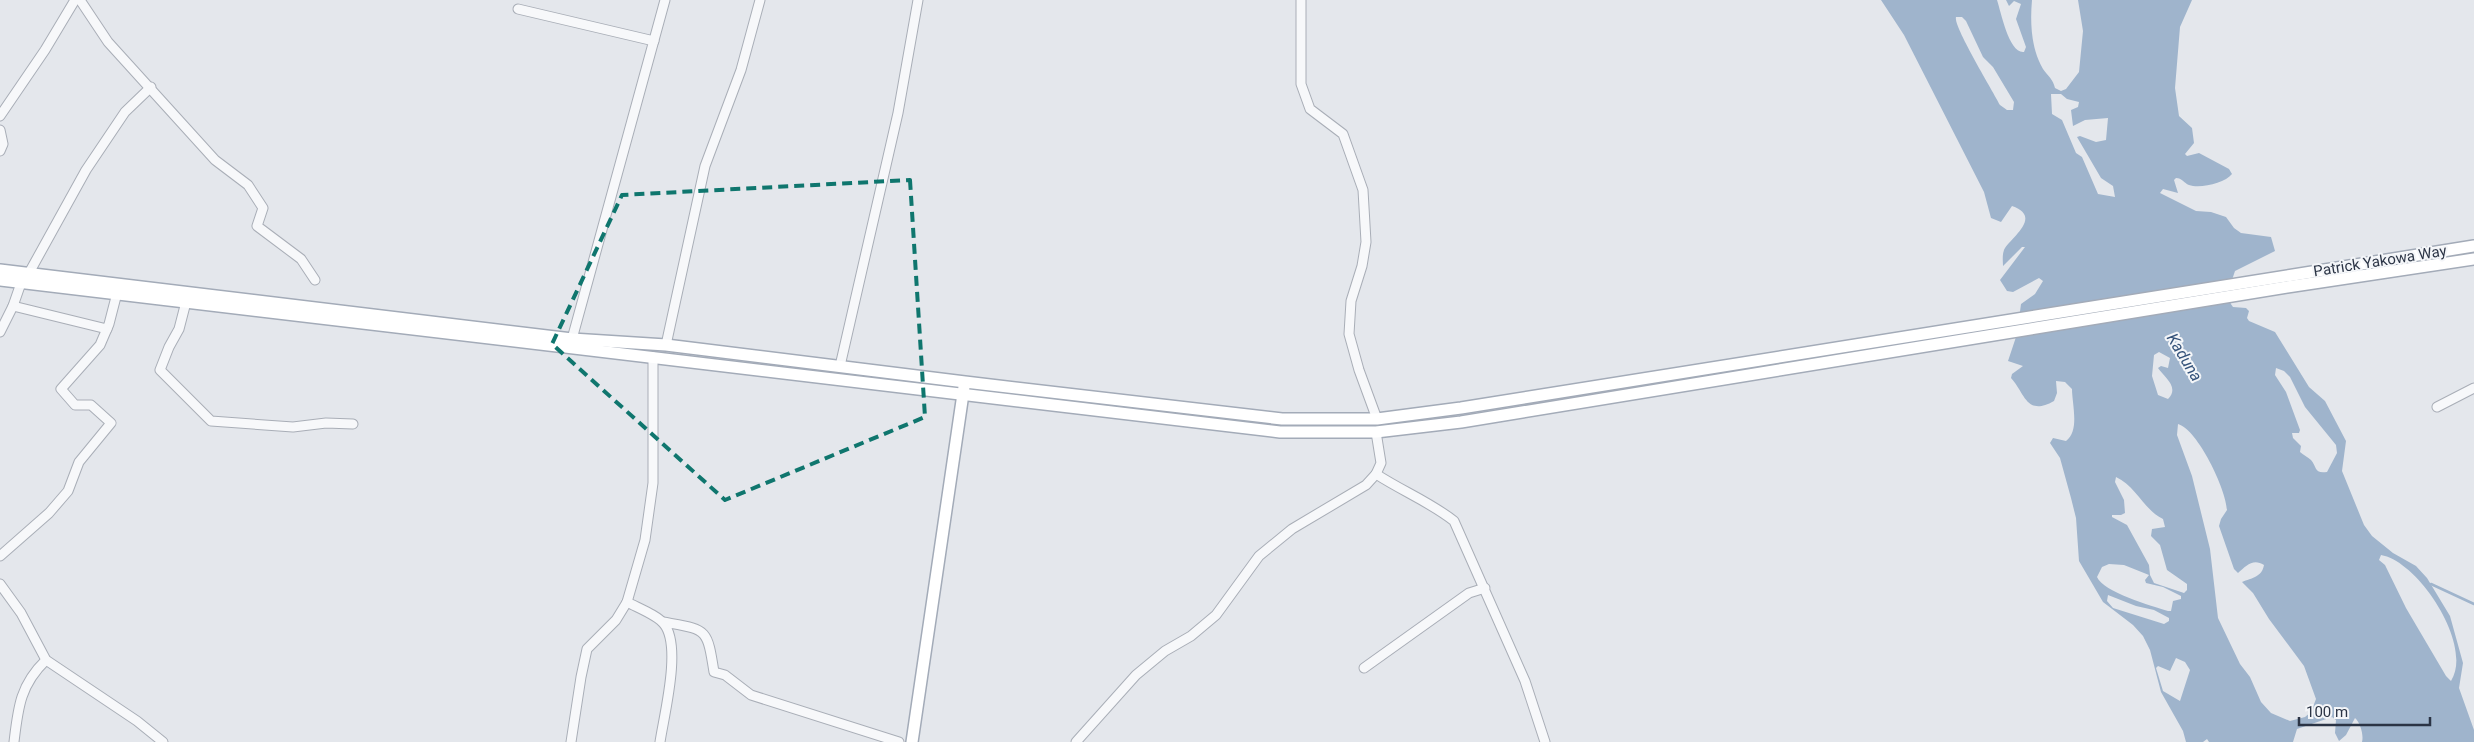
<svg xmlns="http://www.w3.org/2000/svg" width="2474" height="742" font-family="Roboto,sans-serif">
<style>
.water{fill:#9fb4cc;fill-rule:evenodd}
.lines{fill:none;stroke-linecap:round;stroke-linejoin:round}
.stream{stroke:#9fb4cc;stroke-width:2.5}
.minor-casing{stroke:#a9aeb7;stroke-width:11}
.major-casing{stroke:#a3abb8;stroke-width:14}
.minor{stroke:#f7f8fa;stroke-width:9}
.major{stroke:#fff;stroke-width:11}
.marked{fill:none;stroke:#0f766e;stroke-width:4;stroke-dasharray:10 6;stroke-linejoin:round}
.labels{text-anchor:middle;stroke-width:4;stroke-linejoin:round;paint-order:stroke}
.street-label{font-size:15px;fill:#2b3445;stroke:#f4f6f9}
.water-label{font-size:16px;font-style:italic;fill:#34527a;stroke:#f4f6f9}
</style>
<rect width="100%" height="100%" fill="#e4e7ec"/>
<path class="water" d="M1881,0H1997C2001,12 2009,54 2024,52L2026,47L2016,19L2021,4L2014,1L2009,6L2006,0H2032C2030,22 2031,49 2043,69C2048,76 2053,79 2055,88L2061,91L2066,89L2079,72L2083,31L2078,0H2192L2180,27L2175,88L2179,116L2192,128L2194,143L2185,154L2187,156L2199,153L2229,169L2232,174C2225,183 2200,189 2189,185C2184,183 2182,178 2176,178L2174,180L2178,193L2163,189L2160,193L2196,211L2211,212L2226,217L2234,228L2241,233L2271,237L2275,251L2235,271C2231,284 2224,295 2233,307L2246,308L2249,311L2247,318L2249,321L2275,332L2309,387L2325,401L2346,441L2342,471L2364,525L2372,536L2393,553L2416,566L2427,578L2450,616L2463,663L2459,688L2474,730V742H2362C2364,735 2360,722 2355,718L2346,735L2339,741L2335,733L2336,720L2332,717L2297,729L2293,742H2209L2207,739L2203,742H2186L2183,731L2161,692L2150,650L2143,636L2133,625L2103,602L2079,561L2076,518L2071,498L2060,458L2050,443L2053,438L2066,441C2080,431 2072,404 2072,389L2065,382L2056,381L2057,393L2054,401C2026,417 2025,393 2011,378L2012,374L2023,366L2008,361L2017,334L2021,304L2035,294L2043,281L2039,278L2013,292L2007,291L2000,280L2025,247H2022L2003,266C2003,262 2002,255 2004,250C2009,239 2044,217 2012,206L2001,222L1991,218L1984,192L1904,35ZM1956,17H1962L1966,21L1983,57L1993,67L2014,102L2013,110H2007L2000,105C1993,91 1953,26 1956,17ZM2051,94H2061L2067,99L2079,102L2078,107L2071,110L2073,126L2085,120L2108,118L2106,140L2096,142L2080,136L2077,137L2101,178L2113,186L2115,197L2098,194L2082,157L2076,153L2062,120L2052,114ZM2159,352L2170,358L2168,368L2161,366L2158,368C2164,377 2180,387 2168,399L2158,395L2152,376L2154,355ZM2276,368L2284,371L2290,377L2305,407L2336,445L2337,453L2327,472C2314,474 2317,467 2311,460C2308,457 2303,455 2300,452L2301,446L2293,438L2292,433H2299L2300,430L2286,392L2275,375ZM2178,424C2198,430 2226,489 2227,510L2221,519L2219,526L2234,569L2238,573C2246,566 2253,558 2264,565C2262,577 2252,578 2242,582L2253,593L2269,619L2304,666L2316,699L2311,712L2305,717L2290,721L2271,713L2261,702L2250,677L2240,664L2218,618L2210,549L2192,476L2177,435ZM2116,477C2136,486 2144,510 2163,519L2165,527L2152,529L2151,536L2160,545L2167,570L2187,584V590L2184,593L2154,583L2150,575L2149,565L2127,525L2112,517V515H2121L2125,513L2124,500L2115,482ZM2381,555C2418,561 2474,645 2451,681L2446,676L2406,608L2385,565L2379,560ZM2109,564L2124,565L2149,575L2145,580L2146,583L2163,587L2181,596V599L2173,601L2171,611H2168C2152,606 2103,592 2097,577L2102,567ZM2108,595L2136,606L2154,610L2169,618V621L2164,624L2113,608L2107,601ZM2176,658L2185,662L2190,670L2180,701L2163,691L2156,668L2158,666L2170,671Z"/>
<g class="lines">
<path class="stream" d="M2431,584L2474,604"/>
<defs>
<g id="minor">
<path d="M80,0L108,42L215,160L248,185L263,208L257,226L301,259L315,280"/>
<path d="M1301,0V84L1310,109L1343,134L1363,190L1366,242L1362,266L1351,301L1349,334L1359,370L1377,419"/>
<path d="M518,9L654,41"/>
<path d="M0,116L45,50L75,0"/>
<path d="M0,130L3,144L0,151"/>
<path d="M29,273L86,170L125,112L151,87"/>
<path d="M186,302L179,329L169,347L160,370L211,421L293,427L326,423L353,424"/>
<path d="M13,306L107,329"/>
<path d="M0,332L13,306L21,283"/>
<path d="M572,339L665,0"/>
<path d="M666,345L705,166L741,70L760,0"/>
<path d="M840,366L898,113L918,0"/>
<path d="M2437,407L2474,388"/>
<path d="M1376,474C1402,491 1430,502 1454,521L1525,681L1545,742"/>
<path d="M0,556L49,513L68,491L79,462L111,423L91,405H75L61,389L100,345L109,324L117,293"/>
<path d="M0,584L21,613L46,660L137,721L163,742"/>
<path d="M627,602C638,608 657,615 664,624C682,646 664,715 660,742"/>
<path d="M663,622C707,630 707,627 714,672L725,675L751,695L899,742"/>
<path d="M1364,668L1469,593L1485,588"/>
<path d="M14,742C18,708 20,685 46,660"/>
<path d="M571,742L581,677L587,649L616,620L627,602L645,540L653,483V357"/>
<path d="M1076,742L1136,675L1165,651L1191,636L1216,615L1259,556L1292,529L1366,485L1376,474L1381,463L1376,432"/>
</g>
<g id="major">
<path d="M0,270L572,339L666,345L965,382L1282,419H1377L1461,408L2474,246"/>
<path d="M0,280L1280,432H1376L1461,422L2287,287L2474,259"/>
<path d="M912,742L964,387"/>
</g>
</defs>
<use href="#minor" class="minor-casing"/>
<use href="#major" class="major-casing"/>
<use href="#minor" class="minor"/>
<use href="#major" class="major"/>
</g>
<path class="marked" d="M910,180L925,417L725,500L552,344L622,195Z"/>
<g class="labels">
<g class="street-label">
<text transform="translate(2380 261) rotate(-9)" y="5">Patrick Yakowa Way</text>
</g>
<g class="water-label">
<text transform="translate(2185 357) rotate(59)" y="6">Kaduna</text>
</g>
</g>
<path d="M2299 717v8h131v-8" fill="none" stroke="#2b3445" stroke-width="2.5"/>
<text x="2306" y="717" font-size="15" fill="#2b3445" stroke="#f4f6f9" stroke-width="4" paint-order="stroke">100 m</text>
</svg>
